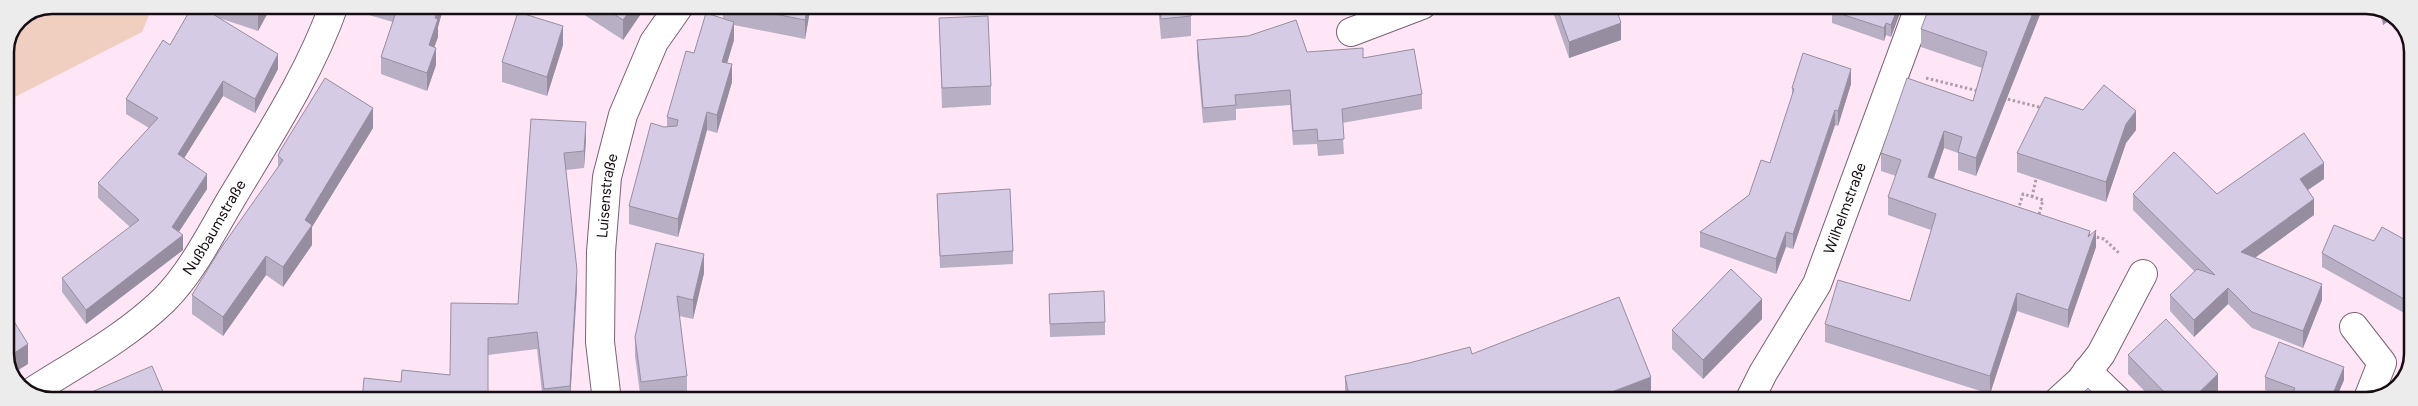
<svg xmlns="http://www.w3.org/2000/svg" width="2418" height="406" font-family="Figtree,sans-serif">
<style>
.green{fill:#f0cec0}
.lines{fill:none;stroke-linecap:round;stroke-linejoin:round}
.minor-casing{stroke:#786372;stroke-width:30}
.path{stroke:#af9ca8;stroke-width:3;stroke-dasharray:2.5 2.5;stroke-linecap:butt}
.minor{stroke:#fff;stroke-width:28}
.wall{fill:#b8afc4}
.shaded-wall{fill:#968ea0}
.building{fill:#d6cbe4;stroke:#968ea0}
.labels{text-anchor:middle;stroke-width:4.5;stroke-linejoin:round;paint-order:stroke}
.street-label{font-size:15px;fill:#150d13;stroke:#fff}
.rim{fill:none;stroke:#150d13;stroke-width:2.5}
</style>
<rect width="100%" height="100%" fill="#ffe6f6"/>
<path class="green" d="M52,5H153L142,32L5,102V52L19,18Z"/>
<g class="lines">
<defs>
<g id="minor">
<path d="M1351,32L1422,5"/>
<path d="M2354,327L2382,363L2367,401"/>
<path d="M2087,371L2118,401"/>
<path id="s1" d="M30,393C75,364 125,338 164,300C193,271 212,231 233,196C270,134 310,73 334,5"/>
<path id="s2" d="M607,401L600,342L601,252L607,177L623,115L654,42L680,5"/>
<path id="s3" d="M1749,401L1763,373L1817,284L1920,5"/>
<path d="M2058,401L2080,381L2101,354L2143,274"/>
</g>
</defs>
<use href="#minor" class="minor-casing"/>
<g class="path">
<path d="M1926,78L1978,91"/>
<path d="M2003,98L2043,108"/>
<path d="M2032,197L2037,175"/>
<path d="M2018,210L2023,194L2043,200L2038,218"/>
<path d="M2092,236L2104,239L2120,254"/>
</g>
<use href="#minor" class="minor"/>
</g>
<g class="wall">
<path d="M193,5H272L258,31L219,18L278,69L255,113L223,96L184,158L207,189L179,232L183,250L86,324L62,292V278L130,227L98,198V183L149,128L126,114V99L170,45Z"/>
<path d="M355,5H444L438,27V37L434,47L436,65L427,91L381,74V57L393,22L355,11Z"/>
<path d="M583,5H647L623,40L583,14Z"/>
<path d="M723,5H811L805,39L734,25V40L727,63L732,82L717,133L707,130L678,237L629,224V206L664,127H667V117L694,53L723,18Z"/>
<path d="M1158,5H1190L1191,16V36L1161,39Z"/>
<path d="M1553,5H1631L1618,13L1621,40L1569,58L1553,12Z"/>
<path d="M1834,5H1903L1891,37L1886,35L1884,41L1832,23V11Z"/>
<path d="M2041,5V12L1976,176L1958,170V153L1944,148L1934,178L2090,235L2096,247L2068,328L2017,311L1990,394L1825,342V324L1910,301L1931,230L1888,215V197L1896,176L1881,171V153L1973,101L1982,68L1921,47V29Z"/>
<path d="M2378,8L2395,16L2383,25Z"/>
<path d="M939,18L991,86V105L942,108Z"/>
<path d="M1197,40L1307,52L1422,94V109L1342,123L1344,154L1318,156L1317,144L1293,145L1290,105L1236,109V120L1203,123L1197,55Z"/>
<path d="M563,45L547,96L502,82V62Z"/>
<path d="M1851,84L1838,126L1835,125L1793,249L1786,247L1776,274L1700,247V232L1749,195L1770,163L1792,97V88Z"/>
<path d="M531,119L586,139L584,168L566,170L577,287L570,401H543L537,349L488,355V401L401,382L450,375L518,304Z"/>
<path d="M373,128L312,227V245L283,287L266,275L223,336L192,314V295L278,167V156Z"/>
<path d="M2136,130L2126,143L2106,202L2017,172V153Z"/>
<path d="M2324,179L2308,190L2314,215L2255,257L2322,300L2303,348L2252,328L2228,304L2194,337L2170,311V295L2195,272L2133,210V194H2217Z"/>
<path d="M937,194L1013,251V264L940,268Z"/>
<path d="M656,243L704,273L693,319L679,316L687,376V395L646,401H641L635,356V337Z"/>
<path d="M2322,253L2409,255L2413,257V318L2322,267Z"/>
<path d="M1049,294L1105,322V335L1050,337Z"/>
<path d="M1762,319L1703,379L1672,349V330Z"/>
<path d="M1472,354L1651,395L1635,401H1347L1345,394V376Z"/>
<path d="M2128,355L2218,393L2210,401H2154L2128,374Z"/>
<path d="M2265,377L2344,380L2335,401H2290L2291,400L2265,390Z"/>
</g>
<g class="shaded-wall">
<path d="M262,5H272L258,31V12Z"/>
<path d="M439,5H444L438,27V37L429,62V45Z"/>
<path d="M634,5H647L623,40V20Z"/>
<path d="M808,5H811L805,39V20Z"/>
<path d="M1613,5H1631L1613,16Z"/>
<path d="M1899,5H1903L1891,37V25Z"/>
<path d="M2036,5H2041V12L1976,176V158Z"/>
<path d="M2389,13L2395,16L2383,25V18Z"/>
<path d="M734,22V40L722,80V62Z"/>
<path d="M1621,23V40L1569,58V42Z"/>
<path d="M1886,23V35L1884,41V28Z"/>
<path d="M563,26V45L547,96V77Z"/>
<path d="M436,48V65L427,91V73Z"/>
<path d="M278,54V69L255,113V99Z"/>
<path d="M732,64V82L717,133V115Z"/>
<path d="M1851,69V84L1838,126V111Z"/>
<path d="M223,81V96L178,168V154Z"/>
<path d="M373,108V128L312,227V245L283,287V267L305,220Z"/>
<path d="M1835,110V125L1793,249V234Z"/>
<path d="M2136,111V130L2126,143L2106,202V182L2126,124Z"/>
<path d="M707,112V130L678,237V219Z"/>
<path d="M586,122V139L584,168V151Z"/>
<path d="M1944,131V148L1928,194V177Z"/>
<path d="M2324,163V179L2300,195V179Z"/>
<path d="M207,174V189L172,242V227Z"/>
<path d="M2314,199V215L2241,268V252Z"/>
<path d="M2096,230V247L2068,328V310L2088,237L2090,231V246Z"/>
<path d="M1786,232V247L1776,274V259Z"/>
<path d="M183,235V250L86,324V310Z"/>
<path d="M2409,242V256L2404,253Z"/>
<path d="M704,254V273L693,319V300Z"/>
<path d="M266,256V275L223,336V317Z"/>
<path d="M577,270V287L570,401V386Z"/>
<path d="M2322,284V300L2303,348V331Z"/>
<path d="M2228,288V304L2194,337V320Z"/>
<path d="M2017,293V311L1990,394V376Z"/>
<path d="M1762,299V319L1703,379V360Z"/>
<path d="M28,344V364L12,374L5,360V359Z"/>
<path d="M2344,367V380L2335,401H2330Z"/>
<path d="M2218,374V393L2210,401H2190Z"/>
<path d="M1651,377V395L1635,401H1588Z"/>
</g>
<g class="building">
<path d="M193,5H198L278,54L255,99L223,81L178,154L207,174L172,227L183,235L86,310L62,278L139,220L98,183L158,118L126,99L163,40L170,45Z"/>
<path d="M238,5H262L258,12Z"/>
<path d="M394,5H439L435,18L438,19L429,45L436,48L427,73L381,57L398,6Z"/>
<path d="M600,5H634L623,20Z"/>
<path d="M729,5H808L805,20Z"/>
<path d="M1160,5H1190L1191,16L1161,19Z"/>
<path d="M1556,5H1615L1621,23L1569,42Z"/>
<path d="M1834,5H1899L1891,25L1886,23L1884,28L1832,11Z"/>
<path d="M1930,5H2036L1976,158L1958,152L1962,137L1944,131L1928,177L2090,231L2088,237L2096,230L2068,310L2017,293L1990,376L1825,324L1838,280L1910,301L1936,214L1888,197L1901,160L1881,153L1907,78L1973,101L1987,52L1921,29Z"/>
<path d="M2380,9L2389,13L2383,18Z"/>
<path d="M518,12L563,26L547,77L502,62Z"/>
<path d="M706,13L734,22L722,62L732,64L717,115L707,112L678,219L629,206L651,123L664,127L677,126L678,120L667,117L686,51L694,53Z"/>
<path d="M988,16L991,86L942,88L939,18Z"/>
<path d="M1296,20L1307,52L1363,48V58L1414,49L1422,94L1342,109L1344,139L1318,141L1317,129L1293,131L1290,90L1235,95L1236,105L1203,108L1197,40L1248,36Z"/>
<path d="M1803,53L1851,69L1838,111L1835,110L1793,234L1786,232L1776,259L1700,232L1749,195L1761,160L1770,163L1794,89L1792,88Z"/>
<path d="M325,78L373,108L305,220L312,225L283,267L266,256L223,317L192,295L221,248L283,160L278,156L280,151Z"/>
<path d="M2104,85L2136,111L2126,124L2106,182L2017,153L2045,97L2083,110Z"/>
<path d="M531,119L586,122L584,151L564,153L577,270L570,386L544,389L537,332L488,338V401H362L364,378L401,382L402,370L450,375L451,303L518,304Z"/>
<path d="M2304,133L2324,163L2300,179L2314,199L2241,252L2322,284L2303,331L2252,312L2228,288L2194,320L2170,295L2197,269L2215,275L2133,194L2174,152L2217,194Z"/>
<path d="M1010,189L1013,251L940,256L937,194Z"/>
<path d="M2334,225L2374,241L2382,227L2409,242L2404,253L2413,257V304L2322,253Z"/>
<path d="M656,243L704,254L693,300L677,296L687,376L641,382L635,337Z"/>
<path d="M1731,269L1762,299L1703,360L1672,330Z"/>
<path d="M1104,291L1105,322L1050,324L1049,294Z"/>
<path d="M1619,297L1651,377L1588,401H1439L1436,392L1392,401H1350L1345,376L1409,363L1470,347L1472,354Z"/>
<path d="M5,307L28,344L5,359Z"/>
<path d="M2166,319L2218,374L2190,401H2173L2128,355Z"/>
<path d="M2279,342L2344,367L2330,401H2290L2295,388L2265,377Z"/>
<path d="M152,366L167,401H73V400Z"/>
<path d="M2088,388L2099,401H2074Z"/>
</g>
<g class="labels">
<g class="street-label">
<text dy="5" stroke="none"><textPath href="#s2" startOffset="206">Luisenstraße</textPath></text>
<text dy="5" stroke="none"><textPath href="#s3" startOffset="216">Wilhelmstraße</textPath></text>
<text dy="5" stroke="none"><textPath href="#s1" startOffset="252">Nußbaumstraße</textPath></text>
</g>
</g>
<path d="M0 0H2418V406H0ZM52 14H2366A38 38 0 0 1 2404 52V354A38 38 0 0 1 2366 392H52A38 38 0 0 1 14 354V52A38 38 0 0 1 52 14Z" fill="#ececec" fill-rule="evenodd"/>
<path class="rim" d="M52 14H2366A38 38 0 0 1 2404 52V354A38 38 0 0 1 2366 392H52A38 38 0 0 1 14 354V52A38 38 0 0 1 52 14Z"/>
</svg>
